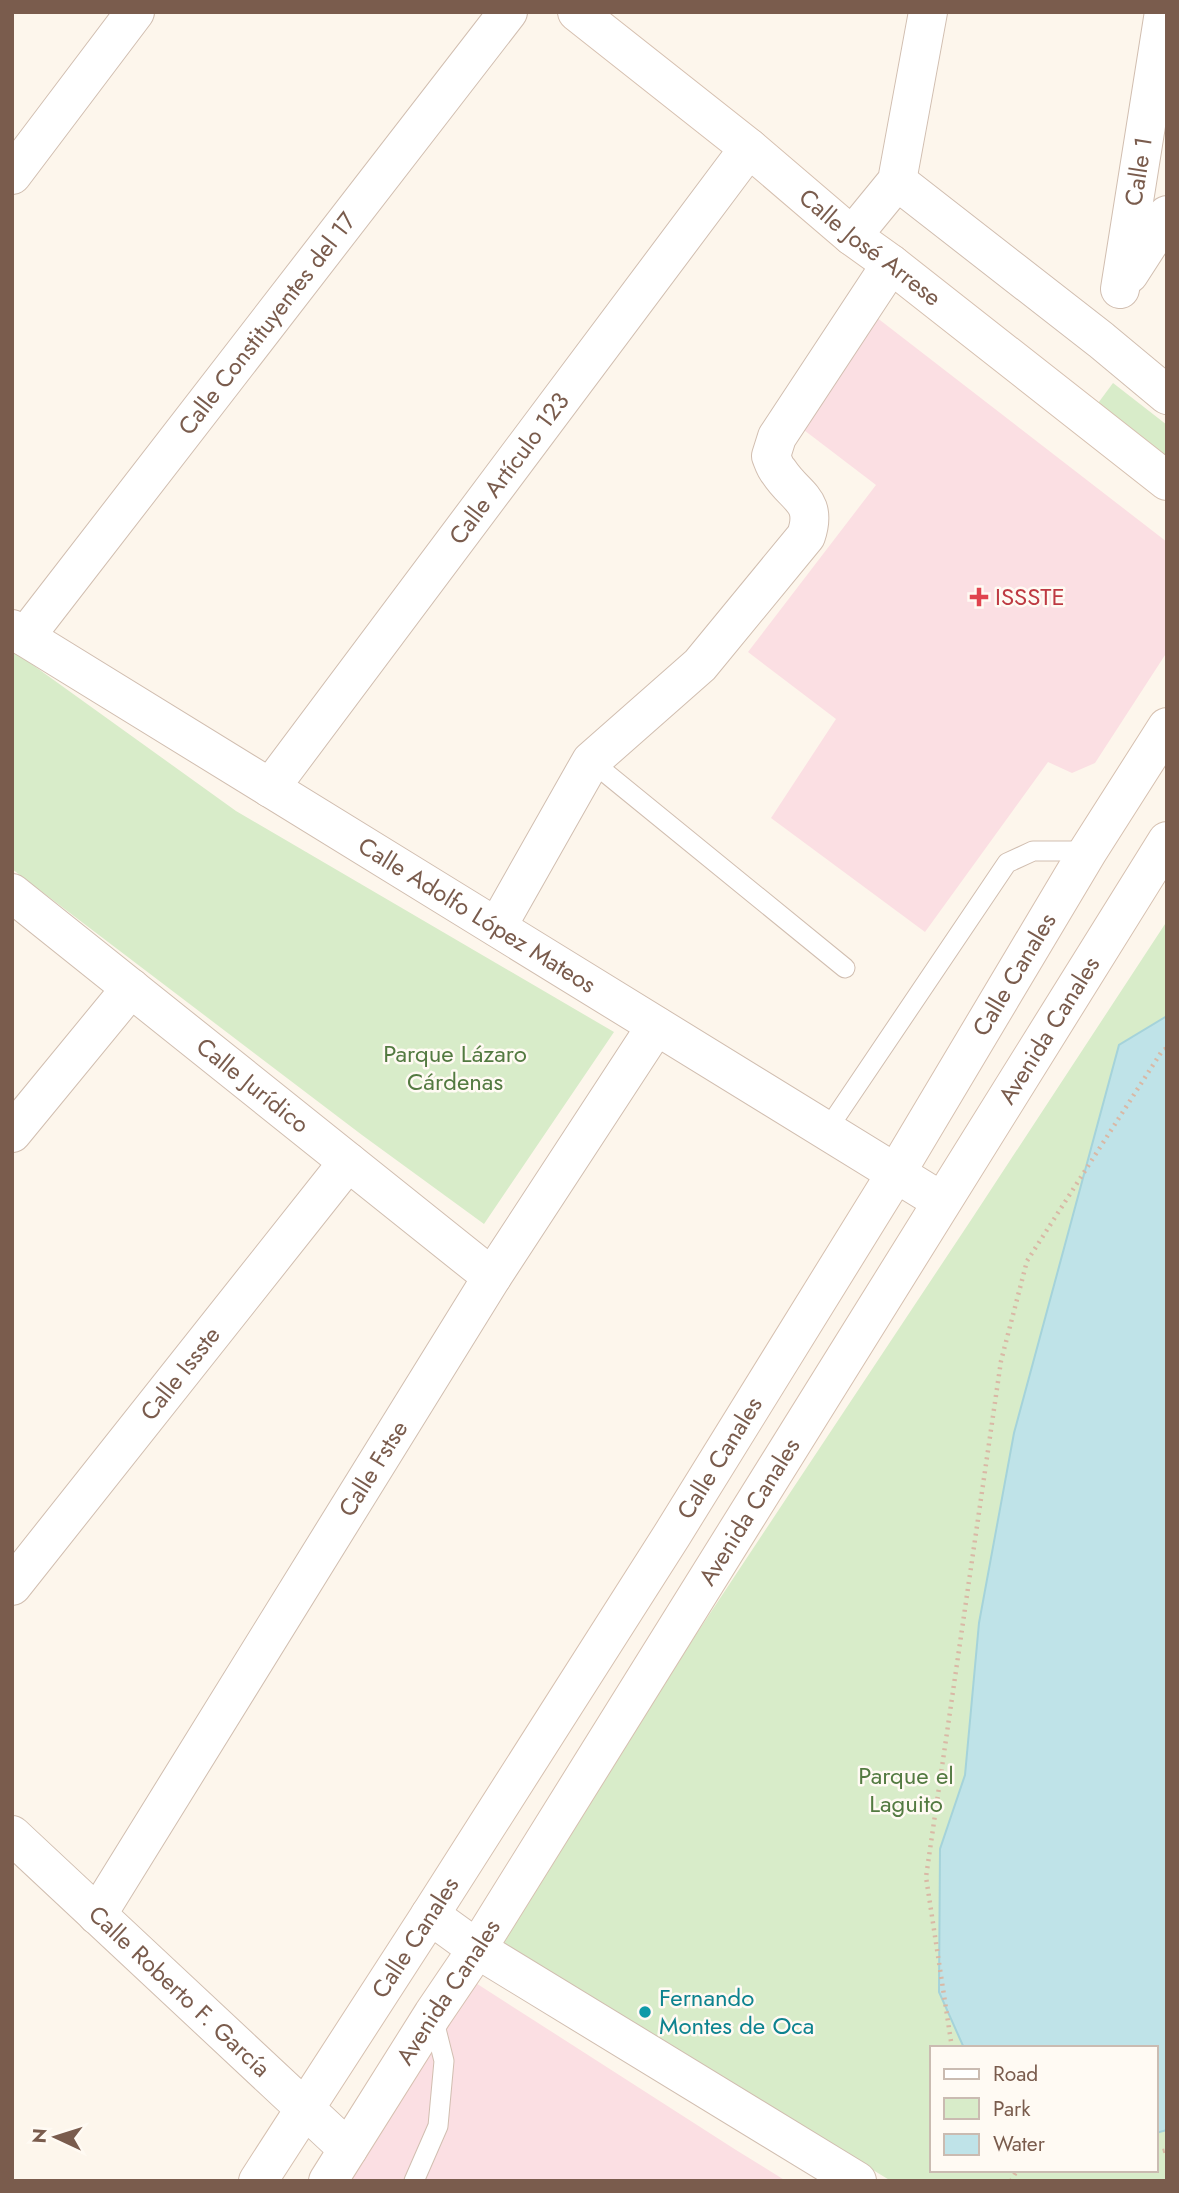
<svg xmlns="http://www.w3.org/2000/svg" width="1179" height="2193" font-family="Jost,sans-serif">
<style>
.medical{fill:#fbdfe3}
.green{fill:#d8ecc9;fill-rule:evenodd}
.water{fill:#bfe3e8;stroke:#a5d3da;stroke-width:2}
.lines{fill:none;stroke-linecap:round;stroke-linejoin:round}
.lane-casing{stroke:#d1beb0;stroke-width:21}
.street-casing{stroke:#d1beb0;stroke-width:40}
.secondary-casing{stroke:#d6c0b0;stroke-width:40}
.path{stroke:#d9b8a5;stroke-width:4.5;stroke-dasharray:2 5;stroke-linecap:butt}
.lane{stroke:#fff;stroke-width:19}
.street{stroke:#fff;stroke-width:38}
.secondary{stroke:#fff;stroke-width:38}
.health-dot{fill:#e0444e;stroke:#fffaf3;stroke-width:2.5}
.culture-dot{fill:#0f9aa8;stroke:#fffaf3;stroke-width:2.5}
.labels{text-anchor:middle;stroke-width:5;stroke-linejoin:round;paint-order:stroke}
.street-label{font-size:24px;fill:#7a5c4d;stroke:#fffaf3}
.health-label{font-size:24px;fill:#be3a42;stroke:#fffaf3;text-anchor:start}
.park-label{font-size:24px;fill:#537a41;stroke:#fffaf3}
.culture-label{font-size:24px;fill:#0d838f;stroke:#fffaf3;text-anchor:start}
</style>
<rect width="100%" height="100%" fill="#fdf6ec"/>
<g class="medical">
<path d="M876,317L1167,542V652L1095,763L1072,773L1048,762L925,932L771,818L836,719L748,652L876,485L800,427Z"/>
<path d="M468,1978L736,2150L786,2181H345Z"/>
</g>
<g class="green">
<path d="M1113,383L1167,425V465L1093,410Z"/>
<path d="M12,650L236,811L614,1032L484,1224L362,1135L12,869Z"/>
<path d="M1167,921V2181H891L494,1939L973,1217ZM932,2048H1156V2170H932Z"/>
</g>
<path class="water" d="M1167,1016V2130L1156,2133V2048H964L939,1992L940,1849L965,1775L979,1623L1014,1433L1119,1045Z"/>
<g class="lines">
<defs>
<g id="lane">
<path d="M591,761L845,968"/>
<path d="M827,1130L1007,863L1033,851H1088"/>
<path d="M414,2181L438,2126L444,2061L433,2017"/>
</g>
<g id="street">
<path d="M12,175L135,12"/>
<path d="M897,181L1101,340L1167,395"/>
<path d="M852,236L897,181L928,12"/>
<path d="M1129,274L1167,215"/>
<path id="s1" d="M1120,289L1164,12"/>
<path id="s2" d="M12,629L941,1201"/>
<path id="s3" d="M25,637L508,12"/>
<path id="s4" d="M270,788L749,148"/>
<path id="s5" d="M12,893L492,1277"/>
<path d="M497,927L591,761L700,665L806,536C818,500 796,498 779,472C775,468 773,461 771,456L777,437L891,264"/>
<path d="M12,1133L131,988"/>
<path id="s6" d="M12,1586L348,1162"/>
<path id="s7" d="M12,1835L348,2149"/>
<path id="s8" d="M97,1915L492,1277L656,1026"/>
<path d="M430,1915L477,1949L857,2181"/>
</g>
<g id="secondary">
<path id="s9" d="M577,12L749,148L852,236L891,264L1167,481"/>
<path id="s10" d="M258,2181L430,1915L672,1535L896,1173L1088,851L1167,727"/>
<path id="s11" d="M328,2181L433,2014L477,1949L1167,841"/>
</g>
</defs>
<use href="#lane" class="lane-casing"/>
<use href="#street" class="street-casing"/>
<use href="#secondary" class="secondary-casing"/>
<g class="path">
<path d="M952,2048L926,1877L1001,1361L1027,1261L1162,1051L1167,1048"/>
<path d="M1156,2153L1167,2150"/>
<path d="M1011,2181L1017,2170"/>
</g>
<use href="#lane" class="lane"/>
<use href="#street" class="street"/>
<use href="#secondary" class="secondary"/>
</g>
<path class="health-dot" d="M975.5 586.5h7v7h7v7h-7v7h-7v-7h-7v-7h7z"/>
<circle class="culture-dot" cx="645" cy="2012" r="7"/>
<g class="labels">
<g class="street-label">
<text dy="8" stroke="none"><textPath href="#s1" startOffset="119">Calle 1</textPath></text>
<text dy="8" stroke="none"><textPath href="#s9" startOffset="376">Calle José Arrese</textPath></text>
<text dy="8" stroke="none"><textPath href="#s3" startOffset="396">Calle Constituyentes del 17</textPath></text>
<text dy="8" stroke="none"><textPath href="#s4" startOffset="399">Calle Artículo 123</textPath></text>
<text dy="8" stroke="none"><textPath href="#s2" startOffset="546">Calle Adolfo López Mateos</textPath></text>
<text dy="8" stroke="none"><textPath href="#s10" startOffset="1424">Calle Canales</textPath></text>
<text dy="8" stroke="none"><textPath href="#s11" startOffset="1358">Avenida Canales</textPath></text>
<text dy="8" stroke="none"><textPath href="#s5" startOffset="308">Calle Jurídico</textPath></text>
<text dy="8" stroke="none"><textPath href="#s6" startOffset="271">Calle Issste</textPath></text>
<text dy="8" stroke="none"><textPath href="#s10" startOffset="858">Calle Canales</textPath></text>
<text dy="8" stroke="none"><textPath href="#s8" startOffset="525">Calle Fstse</textPath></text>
<text dy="8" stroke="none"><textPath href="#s11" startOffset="791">Avenida Canales</textPath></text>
<text dy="8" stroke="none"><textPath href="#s10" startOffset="290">Calle Canales</textPath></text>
<text dy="8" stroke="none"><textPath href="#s7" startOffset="229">Calle Roberto F. García</textPath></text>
<text dy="8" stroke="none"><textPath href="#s11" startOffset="224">Avenida Canales</textPath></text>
</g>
<g class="health-label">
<text x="995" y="605">ISSSTE</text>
</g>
<g class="park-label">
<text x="455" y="1062">Parque Lázaro<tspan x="455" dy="28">Cárdenas</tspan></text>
<text x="906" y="1784">Parque el<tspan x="906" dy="28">Laguito</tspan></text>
</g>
<g class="culture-label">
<text x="659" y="2006">Fernando<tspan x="659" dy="28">Montes de Oca</tspan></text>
</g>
</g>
<rect width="1179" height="2193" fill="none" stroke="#7a5c4d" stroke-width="28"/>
<rect x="930" y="2046" width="228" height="126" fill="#fffaf3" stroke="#cabbb1" stroke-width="2"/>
<rect x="944" y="2069" width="35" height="10" fill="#ffffff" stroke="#cabbb1" stroke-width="2"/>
<text x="993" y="2081" font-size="21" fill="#7a5c4d">Road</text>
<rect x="944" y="2098" width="35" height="21" fill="#d8ecc9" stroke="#cabbb1" stroke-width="2"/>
<text x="993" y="2116" font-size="21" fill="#7a5c4d">Park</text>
<rect x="944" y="2134" width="35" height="21" fill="#bfe3e8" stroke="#cabbb1" stroke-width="2"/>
<text x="993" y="2151" font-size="21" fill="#7a5c4d">Water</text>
<g transform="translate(56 2137) rotate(274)" stroke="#fffaf3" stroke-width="5" paint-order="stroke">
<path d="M0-5L12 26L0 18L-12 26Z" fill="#7a5c4d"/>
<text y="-10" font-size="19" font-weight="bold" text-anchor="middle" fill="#7a5c4d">N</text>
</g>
</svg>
